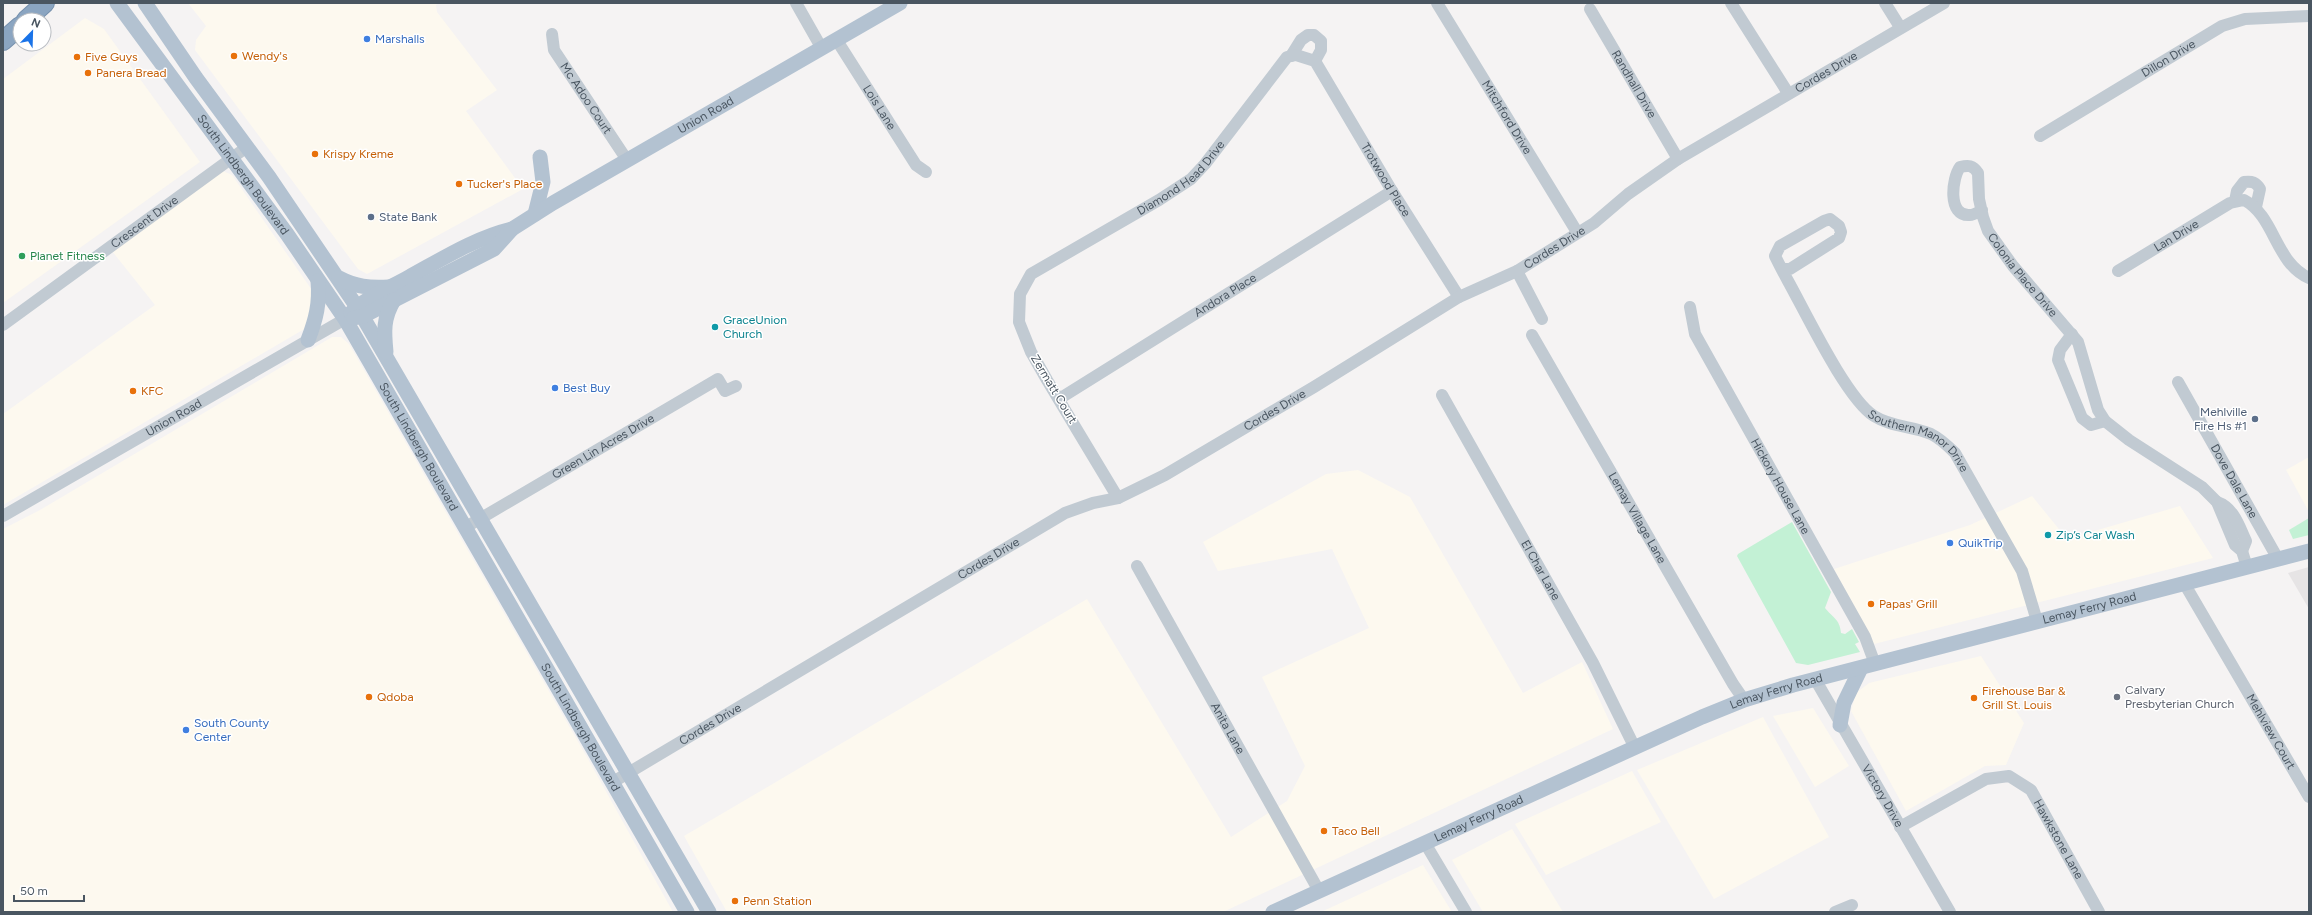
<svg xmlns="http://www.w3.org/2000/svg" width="2312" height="915" font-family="Figtree,sans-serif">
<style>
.commercial{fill:#fdf9ef}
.education{fill:#e6e4e5}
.green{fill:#c3f1d5}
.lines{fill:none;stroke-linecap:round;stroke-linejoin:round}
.highway-casing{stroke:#7690ad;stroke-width:20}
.minor{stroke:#c1cad2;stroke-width:12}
.major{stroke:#b3c2d1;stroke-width:15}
.highway{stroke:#8ba5c1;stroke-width:18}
.shop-dot{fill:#3f7fe0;stroke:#fff;stroke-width:1.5}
.food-dot{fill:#e8710a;stroke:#fff;stroke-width:1.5}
.service-dot{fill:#5c6f8a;stroke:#fff;stroke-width:1.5}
.leisure-dot{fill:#2e9e5b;stroke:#fff;stroke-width:1.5}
.culture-dot{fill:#0f9aa8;stroke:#fff;stroke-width:1.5}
.worship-dot{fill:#6b7280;stroke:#fff;stroke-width:1.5}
.labels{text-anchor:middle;stroke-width:3;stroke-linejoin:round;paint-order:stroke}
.shop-label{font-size:12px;fill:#366cbe;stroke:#fff;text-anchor:start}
.food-label{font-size:12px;fill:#c56008;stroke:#fff;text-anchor:start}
.street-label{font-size:12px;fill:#4a5661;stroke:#fff}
.service-label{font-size:12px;fill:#4e5e75;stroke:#fff;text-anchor:start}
.leisure-label{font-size:12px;fill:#27864d;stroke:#fff;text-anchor:start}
.culture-label{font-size:12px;fill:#0d838f;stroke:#fff;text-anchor:start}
.worship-label{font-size:12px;fill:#5b616d;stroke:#fff;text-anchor:start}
</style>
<rect width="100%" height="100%" fill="#f5f3f3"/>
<g class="commercial">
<path d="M188,3H439L436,5L437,12L497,90L466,111L523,189L367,274L358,269L195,50L196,40L206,26Z"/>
<path d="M85,18L104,29L200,162L3,303V79Z"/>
<path d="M223,171L232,175L314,293L306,328L3,505V414L155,305L112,251Z"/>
<path d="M332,337H341L349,344L588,759L673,912H3V529L40,510Z"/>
<path d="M2309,457V512L2286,470Z"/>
<path d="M1358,470L1410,497L1523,693L1582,662L1613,729L1223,912H727L684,836L1087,599L1231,837L1287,801L1305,766L1262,677L1369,628L1332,549L1218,571L1203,542L1326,474Z"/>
<path d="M2032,496L2067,539L2180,506L2213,558L1874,644L1834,569L1970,525Z"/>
<path d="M1981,656L2024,723L2006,765L1985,766L1906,811L1851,711L1856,693L1869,683Z"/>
<path d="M1813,708L1849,766L1815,787L1773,716Z"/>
<path d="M1763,717L1829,837L1714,899L1637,770Z"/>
<path d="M1632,771L1661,822L1546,875L1515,824Z"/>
<path d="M1512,829L1563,912H1483L1452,860Z"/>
<path d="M1423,865L1452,912H1321Z"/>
</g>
<path class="education" d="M2309,567V609L2288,573Z"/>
<g class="green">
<path d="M2309,518V535L2293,539L2289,530Z"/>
<path d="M1792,522L1831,592L1825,608C1832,617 1840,619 1841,633L1845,634L1852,629L1859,642L1855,644L1860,652L1808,665L1796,663L1737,556L1738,554Z"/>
</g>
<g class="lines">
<defs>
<g id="highway">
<path d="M26,20L45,3"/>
<path d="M3,41L20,26"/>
</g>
</defs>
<use href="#highway" class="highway-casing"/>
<g class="minor">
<path d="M796,3L821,47"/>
<path id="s1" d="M1437,3L1577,232"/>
<path d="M1731,3L1788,93"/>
<path d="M1885,3L1900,27"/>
<path id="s2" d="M1590,9L1678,159"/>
<path id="s3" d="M552,34L554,50L627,160"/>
<path id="s4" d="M836,39L916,165L926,172"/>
<path d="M1291,56L1301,40L1308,35H1314L1321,41V50L1315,61"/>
<path id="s5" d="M2040,136L2222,26L2245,19L2309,16"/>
<path d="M2235,201L2237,191L2244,182C2252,181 2256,182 2260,189L2256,207"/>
<path id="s6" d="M1982,210C1978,212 1974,215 1970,215C1947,217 1952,178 1960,167C1968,165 1973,165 1978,173L1979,199L1983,217L1988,231L2013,266L2078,342L2098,410L2105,421L2129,440L2202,487L2217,502L2235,545L2242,551L2247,567"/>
<path id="s7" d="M1782,269H1790L1839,238L1841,232L1839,226L1830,219L1824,221L1780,246L1775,256C1779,264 1783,272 1788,281C1806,313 1846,398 1874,416C1891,427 1913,426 1931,434C1941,439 1948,446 1955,453L2022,571L2037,621"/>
<path d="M1517,271L1542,319"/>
<path id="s8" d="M2118,271L2230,203L2244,200C2275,216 2275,263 2309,278"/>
<path id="s9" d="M1690,307L1695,334L1865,637L1875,664"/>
<path id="s10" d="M3,325L247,147"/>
<path d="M2072,334L2060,350L2058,360L2082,418L2091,425L2105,421"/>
<path id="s11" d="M1532,335L1733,684L1744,700"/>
<path id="s12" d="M2178,382L2278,559"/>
<path id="s13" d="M1442,395L1593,663L1635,748"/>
<path id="s14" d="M1059,399L1392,191"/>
<path id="s15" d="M1118,498L1047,380L1031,352L1019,322L1020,294L1031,274L1159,200L1191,179L1205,164L1287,57L1296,55L1315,61L1392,191L1459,297"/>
<path d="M2217,502C2234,508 2239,526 2246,541L2242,551"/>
<path id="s16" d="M3,516L345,319"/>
<path id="s17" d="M466,527L718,379L725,391L736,386"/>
<path id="s18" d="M1137,566L1319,891"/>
<path id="s19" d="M2184,583L2309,797"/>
<path id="s20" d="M1815,679L1950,912"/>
<path id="s21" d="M613,782L1065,513L1093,503L1118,498L1165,475L1314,387L1459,297L1517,271L1594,223L1628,194L1678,159L1944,3"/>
<path id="s22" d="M1900,827L1986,779L2009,776L2031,790L2099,912"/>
<path d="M1425,843L1466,912"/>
<path d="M1835,912L1852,905"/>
</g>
<g class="major">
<path id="s23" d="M117,3L287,234L345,319L687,912"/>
<path d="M145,3L196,78L269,177L357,307L709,912"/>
<path d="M535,214L543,182L540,157"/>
<path d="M339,278C356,287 369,288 389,287"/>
<path d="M351,313C366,297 390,288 409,277C442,259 475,238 512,229"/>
<path id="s24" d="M354,318L363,316L494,249L512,229L553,203L900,3"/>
<path d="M308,340C316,319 320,303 318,281"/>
<path d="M386,352C384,332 383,318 394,300"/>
<path d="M1840,725L1844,703L1861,668"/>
<path id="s25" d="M1273,912L1702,717L1744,700L1793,685L2309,551"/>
</g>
<use href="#highway" class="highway"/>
</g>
<g class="shop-dot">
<circle cx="367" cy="39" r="4"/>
<circle cx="555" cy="388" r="4"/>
<circle cx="1950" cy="543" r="4"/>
<circle cx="186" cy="730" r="4"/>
</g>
<g class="food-dot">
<circle cx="234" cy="56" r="4"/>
<circle cx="77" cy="57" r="4"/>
<circle cx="88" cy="73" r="4"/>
<circle cx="315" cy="154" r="4"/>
<circle cx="459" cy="184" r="4"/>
<circle cx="133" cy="391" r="4"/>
<circle cx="1871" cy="604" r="4"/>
<circle cx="369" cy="697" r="4"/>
<circle cx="1974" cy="698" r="4"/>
<circle cx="1324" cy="831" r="4"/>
<circle cx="735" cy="901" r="4"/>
</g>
<g class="service-dot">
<circle cx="371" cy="217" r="4"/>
<circle cx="2255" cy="419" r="4"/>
</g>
<circle class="leisure-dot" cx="22" cy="256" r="4"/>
<g class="culture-dot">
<circle cx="715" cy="327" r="4"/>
<circle cx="2048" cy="535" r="4"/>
</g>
<circle class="worship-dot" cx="2117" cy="697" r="4"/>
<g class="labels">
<g class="shop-label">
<text x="375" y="43">Marshalls</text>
<text x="563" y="392">Best Buy</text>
<text x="1958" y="547">QuikTrip</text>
<text x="194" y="727">South County<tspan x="194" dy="14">Center</tspan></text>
</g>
<g class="food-label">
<text x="242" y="60">Wendy's</text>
<text x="85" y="61">Five Guys</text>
<text x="96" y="77">Panera Bread</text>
<text x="323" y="158">Krispy Kreme</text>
<text x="467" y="188">Tucker's Place</text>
<text x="141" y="395">KFC</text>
<text x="1879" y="608">Papas' Grill</text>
<text x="1982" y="695">Firehouse Bar &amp;<tspan x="1982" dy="14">Grill St. Louis</tspan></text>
<text x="377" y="701">Qdoba</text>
<text x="1332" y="835">Taco Bell</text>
<text x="743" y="905">Penn Station</text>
</g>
<g class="street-label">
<text dy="4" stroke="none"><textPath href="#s5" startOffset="150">Dillon Drive</textPath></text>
<text dy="4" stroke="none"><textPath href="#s21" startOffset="1409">Cordes Drive</textPath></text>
<text dy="4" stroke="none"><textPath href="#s2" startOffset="87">Randhall Drive</textPath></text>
<text dy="4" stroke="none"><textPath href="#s3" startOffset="74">Mc Adoo Court</textPath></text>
<text dy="4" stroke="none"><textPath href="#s4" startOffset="81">Lois Lane</textPath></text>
<text dy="4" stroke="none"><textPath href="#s24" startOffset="408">Union Road</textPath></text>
<text dy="4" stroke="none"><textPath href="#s1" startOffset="134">Mitchford Drive</textPath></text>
<text dy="4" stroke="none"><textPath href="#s23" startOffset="213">South Lindbergh Boulevard</textPath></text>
<text dy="4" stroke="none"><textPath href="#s15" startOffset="432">Diamond Head Drive</textPath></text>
<text dy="4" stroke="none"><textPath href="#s15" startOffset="762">Trotwood Place</textPath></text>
<text dy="4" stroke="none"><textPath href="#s10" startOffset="175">Crescent Drive</textPath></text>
<text dy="4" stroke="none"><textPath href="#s8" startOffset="68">Lan Drive</textPath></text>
<text dy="4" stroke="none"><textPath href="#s21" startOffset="1085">Cordes Drive</textPath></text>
<text dy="4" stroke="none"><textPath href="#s6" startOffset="208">Colonia Place Drive</textPath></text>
<text dy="4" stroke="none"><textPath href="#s14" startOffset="196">Andora Place</textPath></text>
<text transform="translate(1054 389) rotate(59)" y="4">Zermatt Court</text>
<text dy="4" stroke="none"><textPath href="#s21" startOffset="761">Cordes Drive</textPath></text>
<text dy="4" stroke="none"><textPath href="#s16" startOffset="197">Union Road</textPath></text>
<text dy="4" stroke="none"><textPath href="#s7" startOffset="400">Southern Manor Drive</textPath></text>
<text dy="4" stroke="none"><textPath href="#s23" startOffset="537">South Lindbergh Boulevard</textPath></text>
<text dy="4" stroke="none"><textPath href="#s17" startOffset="159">Green Lin Acres Drive</textPath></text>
<text dy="4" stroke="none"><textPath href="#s12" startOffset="114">Dove Dale Lane</textPath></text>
<text dy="4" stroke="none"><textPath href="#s9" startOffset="202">Hickory House Lane</textPath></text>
<text dy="4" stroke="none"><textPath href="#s11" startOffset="211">Lemay Village Lane</textPath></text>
<text dy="4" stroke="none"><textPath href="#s21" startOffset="437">Cordes Drive</textPath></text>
<text dy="4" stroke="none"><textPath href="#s13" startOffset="201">El Char Lane</textPath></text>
<text dy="4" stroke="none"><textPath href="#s25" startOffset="874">Lemay Ferry Road</textPath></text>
<text dy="4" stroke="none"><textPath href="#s25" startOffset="550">Lemay Ferry Road</textPath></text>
<text dy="4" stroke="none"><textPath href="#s21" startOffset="113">Cordes Drive</textPath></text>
<text dy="4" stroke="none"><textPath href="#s23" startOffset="861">South Lindbergh Boulevard</textPath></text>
<text dy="4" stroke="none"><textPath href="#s18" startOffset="186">Anita Lane</textPath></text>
<text dy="4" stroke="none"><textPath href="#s19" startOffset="172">Mehlview Court</textPath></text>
<text dy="4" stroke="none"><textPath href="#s20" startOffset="135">Victory Drive</textPath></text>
<text dy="4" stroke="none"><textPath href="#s25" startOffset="226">Lemay Ferry Road</textPath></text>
<text dy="4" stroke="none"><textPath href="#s22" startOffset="204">Hawkstone Lane</textPath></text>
</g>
<g class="service-label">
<text x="379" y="221">State Bank</text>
<text x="2247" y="416" text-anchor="end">Mehlville<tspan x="2247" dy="14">Fire Hs #1</tspan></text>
</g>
<g class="leisure-label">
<text x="30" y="260">Planet Fitness</text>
</g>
<g class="culture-label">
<text x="723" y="324">GraceUnion<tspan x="723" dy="14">Church</tspan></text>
<text x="2056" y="539">Zip’s Car Wash</text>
</g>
<g class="worship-label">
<text x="2125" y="694">Calvary<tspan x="2125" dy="14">Presbyterian Church</tspan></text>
</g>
</g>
<rect width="2312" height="915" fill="none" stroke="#4a5661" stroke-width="8"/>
<g transform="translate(32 32) rotate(23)"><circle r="19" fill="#ffffff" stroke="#b7bbc0"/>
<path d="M0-3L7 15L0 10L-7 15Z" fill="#1a73e8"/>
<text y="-6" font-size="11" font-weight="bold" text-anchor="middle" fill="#4a5661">N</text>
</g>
<path d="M14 895v6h70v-6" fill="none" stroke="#4a5661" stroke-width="2"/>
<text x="20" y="895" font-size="12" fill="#4a5661" stroke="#ffffff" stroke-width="3" paint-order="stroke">50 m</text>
</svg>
